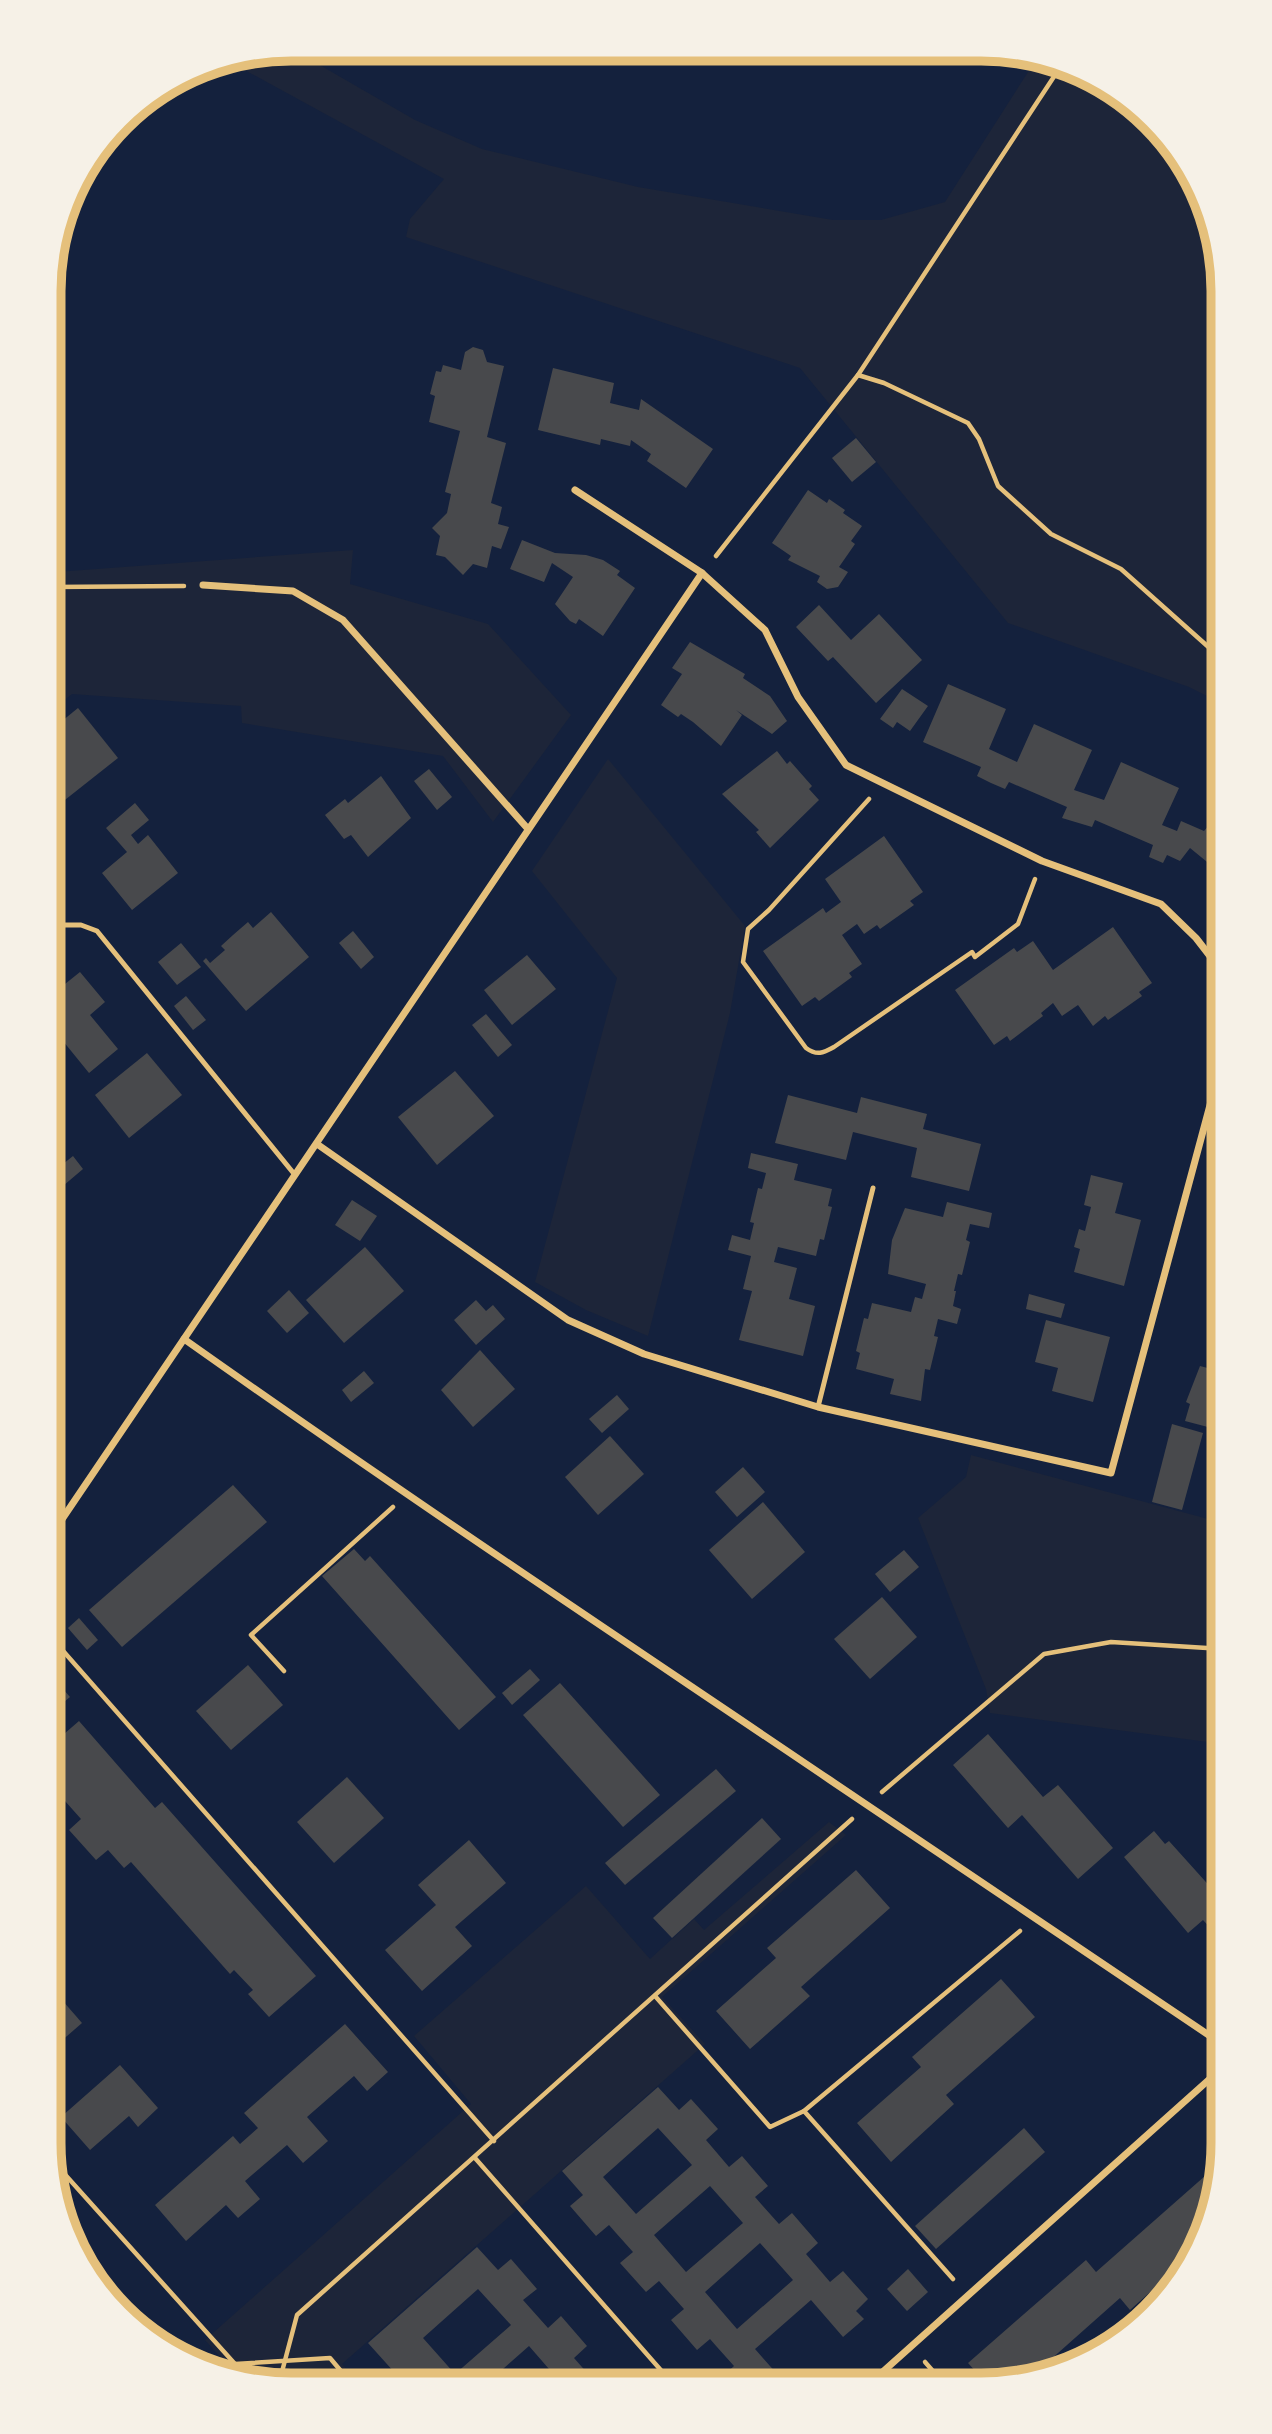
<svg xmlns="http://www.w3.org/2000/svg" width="1272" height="2434" font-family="Barlow,sans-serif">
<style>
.green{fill:#1d2539}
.building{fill:#48494c;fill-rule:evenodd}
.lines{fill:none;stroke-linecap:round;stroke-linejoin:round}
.path{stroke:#e5c07b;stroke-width:4.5}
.service{stroke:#e5c07b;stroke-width:5}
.minor{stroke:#e5c07b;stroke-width:7}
.rim{fill:none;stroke:#e5c07b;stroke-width:9}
</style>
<rect width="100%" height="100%" fill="#14213d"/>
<g class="green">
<path d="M292,49L415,120L482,149L638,187L833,220H881L945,202L1037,58L1140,109L1210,214L1223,291V704L1189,687L1008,623L800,368L406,237L410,219L444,179L230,62Z"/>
<path d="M353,550L350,584L488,624L571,715L493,822L443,756L242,723L241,706L72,694L51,711V617H56V572Z"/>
<path d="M608,759L745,926L730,1013L648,1336L586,1310L535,1282L617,978L532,871Z"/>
<path d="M971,1455L1223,1523V1744L990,1713L986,1689L918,1518L966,1477Z"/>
<path d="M829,1822L846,1835L662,1997L705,2044L342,2364L358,2383H259L238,2377L205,2340L471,2104L414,2036L586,1886L650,1959L694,1919L704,1930Z"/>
</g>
<g class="building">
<path d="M473,347L483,350L487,362L504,366L487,437L506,443L491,503L502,507L498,524L509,527L501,549L492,546L487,568L473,564L463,575L445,557L436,555L440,536L432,528L447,513L451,494L445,492L460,431L429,422L435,396L430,394L436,371L441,372L443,365L461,370L465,352Z"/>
<path d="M553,368L614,383L610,403L639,410L641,399L713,449L686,488L647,461L651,454L631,440L630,446L601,439L600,445L538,430Z"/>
<path d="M856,438L876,462L852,482L832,458Z"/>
<path d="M808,490L827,503L829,499L845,510L843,513L862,526L851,541L855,544L839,567L848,572L838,587L827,589L817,582L820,576L788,560L791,556L772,543Z"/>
<path d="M522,540L555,553L586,555L603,560L620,571L617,575L635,588L603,636L579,619L576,624L570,621L555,604L573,577L552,563L544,582L510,569Z"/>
<path d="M819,605L851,640L879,614L922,660L876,703L833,657L828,661L796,627Z"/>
<path d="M690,642L745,674L743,678L770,696L787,721L772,734L736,710L742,715L721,746L693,722L681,714L678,717L661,705L682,674L672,668Z"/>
<path d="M948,684L1006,709L989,749L1017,762L1034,724L1092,750L1074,790L1104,800L1121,762L1179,788L1162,825L1177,831L1181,821L1204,831L1223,809V875L1190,848L1180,861L1167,855L1163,863L1149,857L1153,845L1095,820L1092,827L1062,818L1067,807L1009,782L1005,789L991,783L977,776L981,767L923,742Z"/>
<path d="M902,689L928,706L910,731L897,722L893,728L880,719Z"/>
<path d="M78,708L118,758L56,807L50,800L51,730Z"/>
<path d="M777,751L787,764L790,761L812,786L809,789L819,800L770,848L756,832L759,830L722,794Z"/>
<path d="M429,769L452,797L437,810L414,781Z"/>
<path d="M381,776L411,818L368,857L351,835L344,839L325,815L345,799L348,803Z"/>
<path d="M135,803L149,820L131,835L138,844L148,835L178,873L132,910L102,873L127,852L106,828Z"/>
<path d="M884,836L923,892L910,901L914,905L880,929L877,925L864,934L857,924L842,935L862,964L849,973L852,977L819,1001L815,997L802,1006L763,951L823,908L826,913L841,902L825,879Z"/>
<path d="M271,912L309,957L246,1011L203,961L206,958L210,963L225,950L221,946L233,935L248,922L253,928Z"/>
<path d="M1113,927L1152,983L1139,992L1142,996L1108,1020L1105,1016L1093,1026L1078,1005L1062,1016L1053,1003L1041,1013L1043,1016L1010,1041L1007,1036L994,1045L955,990L1014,948L1017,952L1033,941L1053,970Z"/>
<path d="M353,931L374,957L361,969L339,943Z"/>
<path d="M181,943L201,967L177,985L158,962Z"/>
<path d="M527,955L556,989L512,1025L484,990Z"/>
<path d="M80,972L105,1002L90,1015L118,1049L89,1073L50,1025V996Z"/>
<path d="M186,996L206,1020L193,1030L174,1006Z"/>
<path d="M486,1014L512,1045L498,1057L472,1025Z"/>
<path d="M147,1053L182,1095L129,1138L95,1095Z"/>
<path d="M455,1071L494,1116L437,1165L398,1117Z"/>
<path d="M788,1095L857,1113L861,1097L927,1114L923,1129L981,1144L969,1191L911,1177L917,1148L853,1132L846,1160L775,1143Z"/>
<path d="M50,1149L63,1164L73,1156L83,1169L50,1197Z"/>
<path d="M751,1153L798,1164L794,1180L832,1189L828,1206L832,1207L824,1240L820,1239L816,1256L778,1247L774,1262L797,1268L789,1299L815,1306L803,1356L739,1340L752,1291L743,1289L751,1256L728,1250L732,1235L750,1240L754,1223L750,1222L758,1188L762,1189L766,1173L748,1168Z"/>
<path d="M1091,1175L1123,1183L1115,1213L1141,1220L1124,1286L1074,1272L1080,1249L1074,1247L1079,1229L1085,1231L1091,1207L1084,1205Z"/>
<path d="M352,1200L377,1216L360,1241L335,1225Z"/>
<path d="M947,1202L992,1213L989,1228L970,1224L966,1240L970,1242L962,1275L958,1274L954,1291H956L953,1306L961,1309L957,1324L938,1319L934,1336L938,1337L930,1370L925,1369L921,1401L890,1394L894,1379L856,1369L860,1353L856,1351L864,1318L868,1319L872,1303L911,1312L915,1297L922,1299L926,1284L888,1274L892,1240L905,1208L943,1217Z"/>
<path d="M365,1247L404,1291L344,1343L306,1300Z"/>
<path d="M1216,1256L1223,1258V1282L1210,1279Z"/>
<path d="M1223,1287V1339L1209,1336L1214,1318L1208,1317L1213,1298L1219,1299Z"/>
<path d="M289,1290L309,1313L287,1333L267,1311Z"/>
<path d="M1029,1294L1065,1304L1061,1318L1026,1309Z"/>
<path d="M476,1300L486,1311L493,1305L505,1319L476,1345L454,1320Z"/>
<path d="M1046,1320L1110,1337L1093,1402L1052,1391L1058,1368L1035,1362Z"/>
<path d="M480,1350L515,1389L473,1427L441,1390Z"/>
<path d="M1200,1366L1223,1372V1431L1185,1421L1190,1404L1186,1402Z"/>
<path d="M364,1371L374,1383L351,1402L342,1390Z"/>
<path d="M617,1395L629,1409L602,1433L589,1419Z"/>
<path d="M1172,1424L1203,1433L1182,1510L1152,1502Z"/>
<path d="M610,1436L644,1474L598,1515L565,1477Z"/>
<path d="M743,1467L765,1492L737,1517L715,1492Z"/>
<path d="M233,1485L267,1522L122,1647L89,1610Z"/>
<path d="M763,1502L805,1552L752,1599L709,1550Z"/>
<path d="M354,1549L365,1561L370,1556L496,1697L459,1730L322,1576Z"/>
<path d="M904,1550L919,1567L890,1592L875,1574Z"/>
<path d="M882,1597L917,1637L870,1679L834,1639Z"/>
<path d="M79,1618L98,1640L87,1650L68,1628Z"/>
<path d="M248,1665L283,1705L231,1750L196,1711Z"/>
<path d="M530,1669L540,1680L512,1705L502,1693Z"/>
<path d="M50,1674L70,1697L58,1707L64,1714L49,1726Z"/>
<path d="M560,1683L660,1795L623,1827L523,1715Z"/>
<path d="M79,1721L155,1808L162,1802L316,1976L269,2017L248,1994L253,1990L234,1970L230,1974L131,1862L124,1868L108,1850L96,1860L69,1830L81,1819L49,1783V1747Z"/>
<path d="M988,1734L1043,1797L1058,1785L1113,1848L1078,1879L1022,1815L1008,1828L953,1765Z"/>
<path d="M716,1769L736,1791L625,1885L605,1863Z"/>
<path d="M347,1777L384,1818L334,1863L297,1822Z"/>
<path d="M762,1818L781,1839L672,1938L653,1918Z"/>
<path d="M1154,1831L1165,1844L1169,1841L1223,1901V1942L1203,1920L1188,1933L1124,1857Z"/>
<path d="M469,1840L506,1883L455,1927L472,1946L422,1991L385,1950L436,1905L418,1885Z"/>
<path d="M856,1870L890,1908L801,1987L810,1996L750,2049L716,2011L776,1958L767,1948Z"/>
<path d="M1001,1979L1035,2017L946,2095L954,2104L891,2162L857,2123L921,2067L912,2057Z"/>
<path d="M49,1985L82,2023L59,2043L49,2031Z"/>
<path d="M345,2024L388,2072L367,2091L354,2076L307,2117L328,2141L303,2163L287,2145L245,2181L260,2199L238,2218L226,2205L186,2241L155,2205L233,2136L240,2144L258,2128L244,2113Z"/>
<path d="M120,2065L158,2108L138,2127L129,2116L90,2150L61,2117Z"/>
<path d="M658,2087L679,2110L691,2099L718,2129L706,2140L729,2167L742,2156L768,2186L755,2197L762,2205L779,2224L792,2213L818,2243L806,2254L830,2282L843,2271L868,2299L856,2311L864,2319L843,2337L811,2300L755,2349L786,2384H727L721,2378L734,2366L717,2347L710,2339L697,2350L671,2320L684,2309L659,2281L646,2292L620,2263L633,2252L616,2233L609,2225L596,2236L570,2206L583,2195L562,2171ZM658,2128L692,2165L636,2214L603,2177ZM710,2186L743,2223L686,2272L654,2235ZM760,2243L793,2280L737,2329L705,2292Z"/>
<path d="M1024,2128L1045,2152L936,2249L915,2226Z"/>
<path d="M1214,2168L1219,2174L1205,2235L1194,2253L1130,2310L1120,2298L1031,2377L987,2384L968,2363L1086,2260L1096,2272Z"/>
<path d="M477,2247L498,2270L511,2259L537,2289L523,2300L548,2328L561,2316L587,2346L574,2358L597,2384H562L529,2346L486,2384L404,2383L368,2343ZM478,2289L511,2325L455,2374L423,2338Z"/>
<path d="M908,2269L928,2292L907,2311L887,2289Z"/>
<path d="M611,2375L619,2384H600Z"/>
</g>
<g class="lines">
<g class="path">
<path d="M858,375L884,383L968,423L979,439L998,486L1051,534L1121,569L1223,660"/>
<path d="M716,556L858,375L1059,69"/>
<path d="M51,587L184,586"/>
<path d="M869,799L769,910L748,929L743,962L806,1048C817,1056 823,1053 834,1047L972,952L975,957L1018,924L1035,879"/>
<path d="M50,1636L494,2141"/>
<path d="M284,1671L251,1635L393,1507"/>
<path d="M882,1792L1044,1654L1111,1642L1223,1649"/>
<path d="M655,1996L770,2127L804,2111"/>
<path d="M475,2158L673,2384"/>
<path d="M52,2160L235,2364L330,2358L351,2383"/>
<path d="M953,2279L804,2111L1020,1931"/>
<path d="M925,2362L945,2385"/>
<path d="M279,2383L297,2315L852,1819"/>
</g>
<g class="service">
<path d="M64,925H81L97,931L295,1175"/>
<path d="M818,1407L873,1188"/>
</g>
<g class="minor">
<path d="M575,490L702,573L765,630L798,697L846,765L1042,861L1161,904L1196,938L1220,969L1223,993"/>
<path d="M203,585L293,591L343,620L528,829"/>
<path d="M317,1144L568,1320L644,1354L818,1407L1111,1473L1223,1057"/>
<path d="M184,1339C397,1490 614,1634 830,1780C961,1867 1091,1957 1222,2044"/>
<path d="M50,1537L702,573"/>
<path d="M868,2385L1222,2068"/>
</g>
</g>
<path d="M0 0H1272V2434H0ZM291 61H981A230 230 0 0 1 1211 291V2143A230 230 0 0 1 981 2373H291A230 230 0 0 1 61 2143V291A230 230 0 0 1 291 61Z" fill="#f6f1e7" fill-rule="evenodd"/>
<path class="rim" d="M291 61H981A230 230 0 0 1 1211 291V2143A230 230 0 0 1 981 2373H291A230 230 0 0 1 61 2143V291A230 230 0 0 1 291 61Z"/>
</svg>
